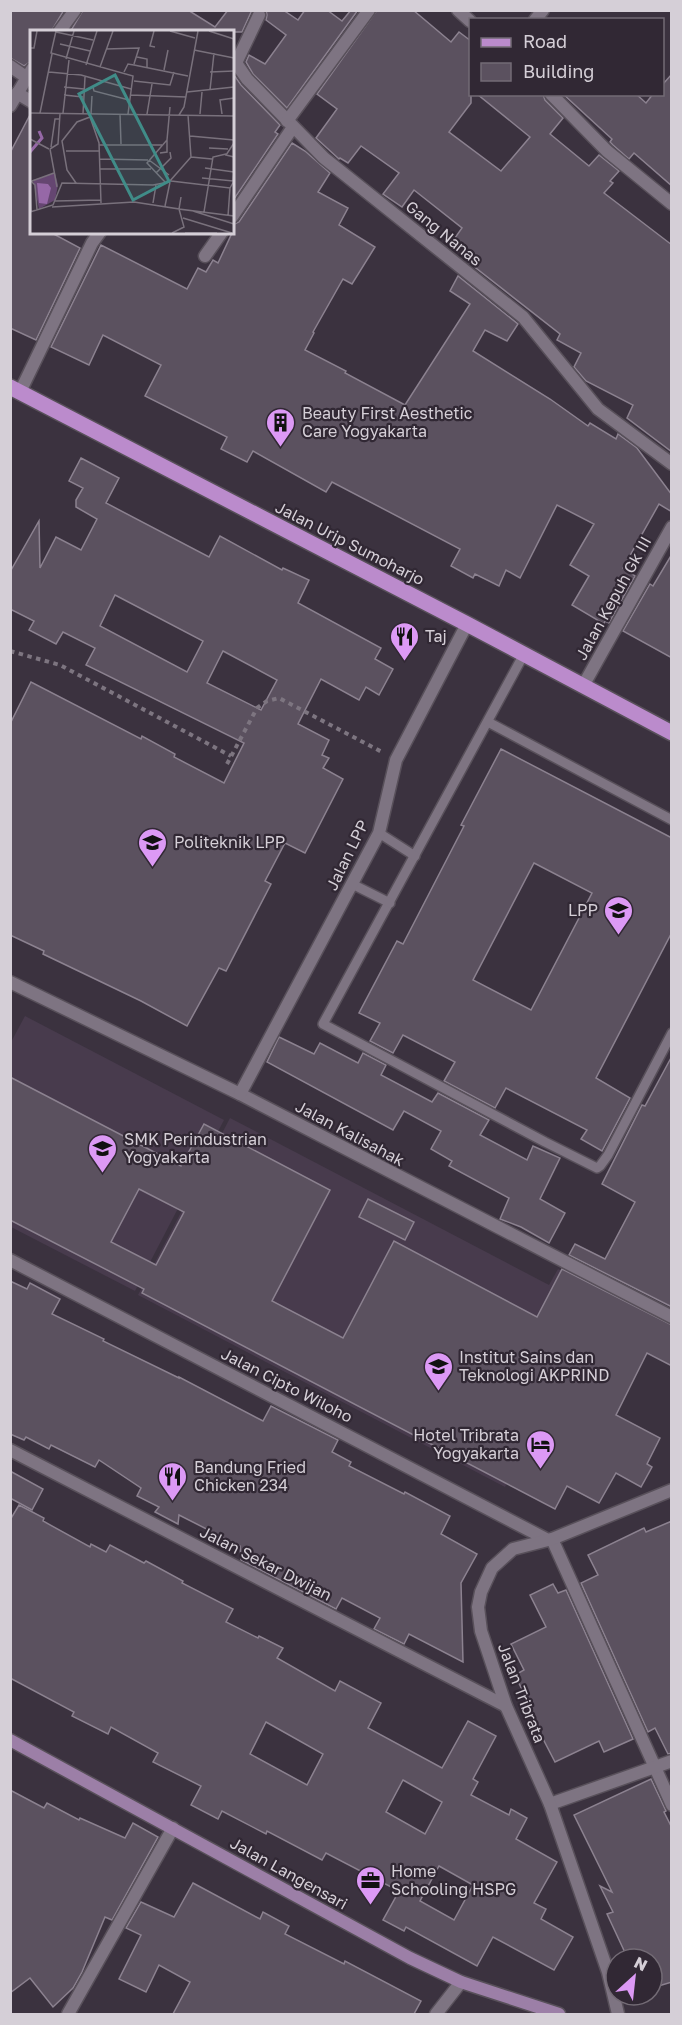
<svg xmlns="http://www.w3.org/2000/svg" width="682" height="2025" font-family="'Golos Text',sans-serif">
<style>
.built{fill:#483b4d}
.building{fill:#5b515f;stroke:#8c8290;stroke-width:1.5;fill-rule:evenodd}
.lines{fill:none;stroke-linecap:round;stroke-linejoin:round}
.service-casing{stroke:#58505a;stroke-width:12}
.minor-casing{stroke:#58505a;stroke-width:15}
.secondary-casing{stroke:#58505a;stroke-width:15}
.primary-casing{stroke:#58505a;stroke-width:18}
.path{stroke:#7d7580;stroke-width:4;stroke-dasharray:4.5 4.5;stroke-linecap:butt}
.service{stroke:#7e7482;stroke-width:9}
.minor{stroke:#7e7482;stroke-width:12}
.secondary{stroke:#9c7fa7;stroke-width:12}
.primary{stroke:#bb8bcc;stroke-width:15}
.labels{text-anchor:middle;stroke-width:4.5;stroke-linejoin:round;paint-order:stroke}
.street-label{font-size:16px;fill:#d5cfd7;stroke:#312834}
.poi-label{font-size:16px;fill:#d5cfd7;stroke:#312834;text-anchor:start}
.inset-river{fill:none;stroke:#9668a7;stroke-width:3}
.inset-road{fill:none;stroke:#79717c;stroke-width:1.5}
.view{fill:#408c88;fill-opacity:0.15;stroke:#408c88;stroke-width:3}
.inset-edge{fill:none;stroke:#d5cfd7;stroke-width:3}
</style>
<rect width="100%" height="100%" fill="#3b323f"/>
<g class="built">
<path d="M25,1016L224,1120L135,1291L11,1227L10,1044Z"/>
<path d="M230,1118L549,1285L558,1269L606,1294L505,1487L138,1295Z"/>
</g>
<g class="building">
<path d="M10,10H64L51,32H32V61L24,66L10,58Z"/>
<path d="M83,10H188L215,27L228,10H252L242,32H70Z"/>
<path d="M266,10H283L298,20L305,10H327L342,21L351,10H358L287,108L253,74L246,62L249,55L265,64L286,35L266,20L267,15Z"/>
<path d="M377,10H413L451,42L459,32L471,41V103L449,132L501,171L530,137L477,94H543L545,100L563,118L550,134L589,166L599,155L619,171L610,181L613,183L604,193L672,245V452L627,418L633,405L586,381L574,367L581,353L557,340L560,334L467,261L468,259L450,245L462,228L414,190L402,207L383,194L399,173L361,146L348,163L340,158L339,159L316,138L337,109L317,94Z"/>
<path d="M232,72L241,85L280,125L275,132L278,134L232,202Z"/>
<path d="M672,74V186L634,153L629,159L613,145L610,142L612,139L563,94H636L646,103L653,94H663V84Z"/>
<path d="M32,111V232H50L80,248L36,340L10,328V153Z"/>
<path d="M292,143L305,151L330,173L318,192L348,208L339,225L375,247L352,284L343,279L313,332L314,333L305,350L346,371L345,373L405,405L470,304L450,291L458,276L518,324L507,341L485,330L473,351L550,399L588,426L590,423L616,439L618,434L637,448L672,495V512L659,504L623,568L635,576L609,623L605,621L604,624L572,605L589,576L570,565L594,524L557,505L520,578L506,570L499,586L475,574L473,578L451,566L460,549L332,482L326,492L253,451L247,462L221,449L227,437L145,396L161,365L103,335L89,365L51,347L101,245L187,289L198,268L206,272L213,260L218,263L232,233V225L239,222Z"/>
<path d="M81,458L119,478L106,503L209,557L220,536L282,570L283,568L309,580L298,603L381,648L375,659L393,669L379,695L366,687L359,700L321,679L298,724L329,740L322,755L329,758L323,768L343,779L305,853L285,843L265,881L271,884L226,971L219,968L187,1026L141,1001L43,954L44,951L10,935V724L31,682L141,739L142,736L175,754L174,757L224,783L244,743L86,665L95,648L63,632L56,644L29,630L34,621L10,609V572L39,521L40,568L56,537L81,550L97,519L76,507V500L83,488L69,481ZM115,595L203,641L187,672L100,626ZM223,651L277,680L261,710L207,683Z"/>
<path d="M672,554V658L623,631L650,584L653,586Z"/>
<path d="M501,749L672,838V932L596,1078L630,1098L602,1151L581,1139L587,1130L506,1088L495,1108L444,1081L455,1062L403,1035L393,1053L370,1041L380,1023L359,1013L397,941L403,944L464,826L461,825ZM534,863L592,893L531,1010L473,980Z"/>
<path d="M279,1037L314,1054L320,1043L358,1063L363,1053L386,1065L381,1075L432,1102L438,1093L489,1120L480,1135L527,1160L533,1146L560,1158L540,1199L565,1213L549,1243L521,1227L500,1219L509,1198L449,1166L452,1161L431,1149L441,1131L404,1111L393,1130L267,1062Z"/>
<path d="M672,1056V1307L569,1255L575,1244L605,1259L635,1202L602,1184L642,1105L645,1106Z"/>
<path d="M10,1077L181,1166L204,1124L330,1190L272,1301L343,1338L394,1241L537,1317L562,1269L672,1325V1366L647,1353L616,1415L660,1438L647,1464L652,1467L641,1487L616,1473L599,1503L567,1486L555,1509L142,1293L144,1289L10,1220ZM139,1189L184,1212L156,1265L111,1242Z"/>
<path d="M368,1199L414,1222L405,1240L359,1217Z"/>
<path d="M10,1281L27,1289L30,1283L60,1299L52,1314L104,1339L103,1341L179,1378V1377L263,1421L271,1406L338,1440L332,1452L351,1462L349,1466L404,1494L405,1492L450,1516L441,1534L477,1554L461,1583L463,1662L409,1634L404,1644L374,1629L380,1618L342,1598L336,1609L241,1560L240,1546L179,1515L178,1524L155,1512L159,1507L137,1496L141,1488L99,1460L95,1467L51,1445L49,1449L26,1437L24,1440L10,1434Z"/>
<path d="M10,1471L43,1489L32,1510L10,1498Z"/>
<path d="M19,1505L44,1518L43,1521L90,1547L91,1544L106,1552L110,1545L144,1563L146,1561L183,1581L182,1583L233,1609L226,1622L258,1638L259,1636L283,1648L277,1658L335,1691L340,1681L381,1703L368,1728L442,1768L468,1721L496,1736L473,1779L478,1782L471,1795L509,1815L511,1809L527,1818L516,1839L557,1862L534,1903L546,1909L541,1919L573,1937L554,1970L493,1937L477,1966L406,1927L404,1931L383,1920L399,1891L326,1853L322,1860L267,1831L266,1834L222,1811L218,1819L191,1805L201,1786L153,1762L158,1753L111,1727L108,1734L72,1716L74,1712L10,1678V1520ZM266,1722L323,1754L307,1785L250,1754ZM403,1780L442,1802L425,1834L386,1812ZM439,1866L473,1885L454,1920L420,1901Z"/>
<path d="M672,1521V1753L668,1754L655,1728L648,1732L581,1583L598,1575L588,1555L644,1528L646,1532Z"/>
<path d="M553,1584L558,1593L566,1590L633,1739L604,1752L599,1741L555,1762L526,1706L529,1704L515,1675L524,1670L511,1644L546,1627L530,1595Z"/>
<path d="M651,1779L666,1811L664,1812L672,1828V1982L652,1988V1959H628L607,1914L613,1912L600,1886L612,1892L574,1815Z"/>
<path d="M10,1790L44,1808L47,1803L79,1820L80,1818L125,1838L133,1823L158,1837L112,1920L105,1917L82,1972L73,1988L53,2007L30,1978L10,1993Z"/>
<path d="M193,1883L260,1919L263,1912L289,1926L285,1934L344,1964L345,1961L421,2001L414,2014H173L190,1982L159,1965L146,1992L119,1979L141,1935L126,1928L141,1902L174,1917Z"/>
</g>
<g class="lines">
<defs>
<g id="service">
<path d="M524,654L323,1024L545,1142L597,1168L600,1166L608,1155L672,1033"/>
<path d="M488,722L672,820"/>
<path d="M379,833L415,856"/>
<path d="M352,884L390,903"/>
</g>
<g id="minor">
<path d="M458,10L470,21"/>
<path d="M259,15L236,63L247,79L324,158L523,317L598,409L672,464"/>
<path d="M535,20L543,10"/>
<path d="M59,32L75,10"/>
<path d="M10,66L26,77"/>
<path d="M17,93L32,102"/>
<path d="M551,94L607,151L672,204"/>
<path d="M10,106L32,69"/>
<path d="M287,121L369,10"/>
<path d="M232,217L293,127"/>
<path d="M205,256L222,232"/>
<path d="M20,392L92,243L100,232"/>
<path d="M583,686L672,527"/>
<path d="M10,982L240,1094L672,1317"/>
<path d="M240,1094L379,833L396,760L467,624"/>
<path d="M10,1260L548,1540"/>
<path d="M10,1450L506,1706"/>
<path d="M552,1539L672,1805"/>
<path d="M550,1804L672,1761"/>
<path d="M68,2014L173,1828"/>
<path d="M436,2014L461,1982"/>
<path d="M618,2014L608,1972L550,1804L506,1706L481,1631L478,1607L481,1592L492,1568L513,1549L552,1539L672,1490"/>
</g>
<path id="secondary" d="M10,1740L410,1958L461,1982L559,2014"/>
<path id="primary" d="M10,387L467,624L672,733"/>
</defs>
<use href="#service" class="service-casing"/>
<use href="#minor" class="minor-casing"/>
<use href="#secondary" class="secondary-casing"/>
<use href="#primary" class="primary-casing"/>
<g class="path">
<path d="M10,651L60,665L231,756"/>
<path d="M227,764L257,708L267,701L279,698L382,752"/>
</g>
<use href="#service" class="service"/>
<use href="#minor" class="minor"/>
<use href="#secondary" class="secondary"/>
<use href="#primary" class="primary"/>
</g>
<defs>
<symbol id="building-pin" viewBox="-11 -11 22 30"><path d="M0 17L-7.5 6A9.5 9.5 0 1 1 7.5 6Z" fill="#dc99f5" stroke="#312834"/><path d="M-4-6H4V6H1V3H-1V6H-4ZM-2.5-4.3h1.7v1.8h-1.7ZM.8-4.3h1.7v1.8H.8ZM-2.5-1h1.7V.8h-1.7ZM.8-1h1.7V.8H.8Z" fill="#111"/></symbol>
<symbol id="restaurant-pin" viewBox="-11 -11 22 30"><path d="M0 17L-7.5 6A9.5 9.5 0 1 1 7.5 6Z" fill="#dc99f5" stroke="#312834"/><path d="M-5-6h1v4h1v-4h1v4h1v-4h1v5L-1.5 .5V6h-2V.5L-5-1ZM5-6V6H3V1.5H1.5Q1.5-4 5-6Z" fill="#111"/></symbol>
<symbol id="university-pin" viewBox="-11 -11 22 30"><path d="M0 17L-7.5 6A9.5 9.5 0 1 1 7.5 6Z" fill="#dc99f5" stroke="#312834"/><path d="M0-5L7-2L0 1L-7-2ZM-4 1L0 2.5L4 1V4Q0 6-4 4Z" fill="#111"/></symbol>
<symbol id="school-pin" viewBox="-11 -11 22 30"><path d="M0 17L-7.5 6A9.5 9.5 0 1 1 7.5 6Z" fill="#dc99f5" stroke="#312834"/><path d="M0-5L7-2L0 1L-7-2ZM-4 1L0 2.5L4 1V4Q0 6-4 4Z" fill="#111"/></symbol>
<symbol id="hotel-pin" viewBox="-11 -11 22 30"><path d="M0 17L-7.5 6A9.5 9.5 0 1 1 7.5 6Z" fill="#dc99f5" stroke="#312834"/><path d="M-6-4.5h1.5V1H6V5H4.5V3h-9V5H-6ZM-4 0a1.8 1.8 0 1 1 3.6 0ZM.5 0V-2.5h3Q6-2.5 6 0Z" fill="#111"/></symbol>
<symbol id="office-pin" viewBox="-11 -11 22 30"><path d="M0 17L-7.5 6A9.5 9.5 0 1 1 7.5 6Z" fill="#dc99f5" stroke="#312834"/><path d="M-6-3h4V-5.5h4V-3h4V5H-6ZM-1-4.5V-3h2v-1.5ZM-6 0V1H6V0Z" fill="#111"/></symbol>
</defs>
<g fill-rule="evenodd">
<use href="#building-pin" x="264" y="406" width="33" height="45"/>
<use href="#restaurant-pin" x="388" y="620" width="33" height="45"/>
<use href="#university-pin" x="136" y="826" width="33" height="45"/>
<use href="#university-pin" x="602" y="894" width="33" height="45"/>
<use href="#school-pin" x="86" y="1132" width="33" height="45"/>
<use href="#university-pin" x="422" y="1350" width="33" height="45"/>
<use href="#hotel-pin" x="524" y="1428" width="33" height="45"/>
<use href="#restaurant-pin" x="156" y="1460" width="33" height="45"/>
<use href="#office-pin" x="354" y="1864" width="33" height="45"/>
</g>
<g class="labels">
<g class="street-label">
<text transform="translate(444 233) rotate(39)" y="6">Gang Nanas</text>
<text transform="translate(350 543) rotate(27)" y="6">Jalan Urip Sumoharjo</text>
<text transform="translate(613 598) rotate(-61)" y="6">Jalan Kepuh Gk III</text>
<text transform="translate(347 855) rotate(-64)" y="6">Jalan LPP</text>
<text transform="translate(350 1133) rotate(28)" y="6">Jalan Kalisahak</text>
<text transform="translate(287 1385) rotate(27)" y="6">Jalan Cipto Wiloho</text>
<text transform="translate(266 1563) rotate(27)" y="6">Jalan Sekar Dwijan</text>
<text transform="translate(522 1693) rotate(69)" y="6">Jalan Tribrata</text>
<text transform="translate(289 1873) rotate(29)" y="6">Jalan Langensari</text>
</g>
<g class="poi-label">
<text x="302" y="419">Beauty First Aesthetic<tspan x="302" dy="18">Care Yogyakarta</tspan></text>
<text x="425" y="642">Taj</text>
<text x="174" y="848">Politeknik LPP</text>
<text x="598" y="916" text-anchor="end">LPP</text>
<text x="124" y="1145">SMK Perindustrian<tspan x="124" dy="18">Yogyakarta</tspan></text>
<text x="459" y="1363">Institut Sains dan<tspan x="459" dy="18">Teknologi AKPRIND</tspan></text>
<text x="519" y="1441" text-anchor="end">Hotel Tribrata<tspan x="519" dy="18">Yogyakarta</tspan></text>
<text x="194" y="1473">Bandung Fried<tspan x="194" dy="18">Chicken 234</tspan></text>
<text x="391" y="1877">Home<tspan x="391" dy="18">Schooling HSPG</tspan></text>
</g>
</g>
<g transform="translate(30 30)">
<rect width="204" height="204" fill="#3b323f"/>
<path d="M25,143L28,155L25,170L9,179L3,150Z" fill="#654671"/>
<path d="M7,153L18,154L21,158L17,174L9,173Z" fill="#9668a7"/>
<path class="inset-river" d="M0,122L12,108L9,101"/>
<path class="inset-road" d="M26,1L21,23L103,46L98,84M124,1L120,16L125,17M140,1L165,8M179,1L204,9M26,2L63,10M30,14L60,21M0,18H4L7,1M76,19L109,18L104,34M164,20L204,28M107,27L117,29V37M36,29L44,1M56,35L67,1M70,37L83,1M134,40L138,20M19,42L51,45L101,59M94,42L98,34L104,35L158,46M180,42L204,41M104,51L140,55L144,42M34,57L54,59M63,57L64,61L99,70M180,60L184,23M157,62L204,57M34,65L53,67M100,65L156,67M0,83L204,86M10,83L22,24M33,83L39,30M53,84L55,47M59,84L69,113L71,173M61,84L62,66M90,84L91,114M117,84L122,54M170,84L172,62M192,84L190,70L204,68M149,85L154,77L168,1M160,106L204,110M0,109L19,119M204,113L196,125L204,127M69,115H132M21,117L25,89H30M179,118L198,119M20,119L28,114L30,84M20,119L27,157M36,121H69M130,123L137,122V110M161,127L182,129M69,129L118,130M119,130L139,145M175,138L204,142M70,139H121M126,143L141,128L140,122M172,148L203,151L204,142M0,150L5,155L7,180M2,151L24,143M141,151L200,158L204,151M135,152L117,133L137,110L140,77M46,153L37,140L32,111L47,92L60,87M0,154L1,182M151,167L149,179L204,186M25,171L71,170M123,173L126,155M135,176L140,152M22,177L104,172L149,179L154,197L142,203M163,181L204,194M0,182L23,175L32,153L123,155L139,152L161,127L158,85M174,182L183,127L196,124M198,186L200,158M153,188L202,203M155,203H187"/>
<path class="view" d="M85,45L139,151L103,170L49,64Z"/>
<rect width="204" height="204" class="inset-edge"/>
</g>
<rect width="682" height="2025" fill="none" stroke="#d5cfd7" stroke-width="24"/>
<rect x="469" y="18" width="195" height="78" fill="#312834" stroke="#736b75" stroke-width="1.5"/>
<rect x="481" y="38" width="30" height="9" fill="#bb8bcc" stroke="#736b75" stroke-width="1.5"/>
<text x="523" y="48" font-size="18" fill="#d5cfd7">Road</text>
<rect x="481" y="63" width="30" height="18" fill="#5b515f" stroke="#736b75" stroke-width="1.5"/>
<text x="523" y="78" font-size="18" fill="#d5cfd7">Building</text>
<g transform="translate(634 1977) rotate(27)"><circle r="28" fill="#312834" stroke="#736b75" stroke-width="1.5"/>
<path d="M0-4.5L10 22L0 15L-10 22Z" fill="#dc99f5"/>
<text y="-9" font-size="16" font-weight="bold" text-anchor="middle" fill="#d5cfd7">N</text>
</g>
</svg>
